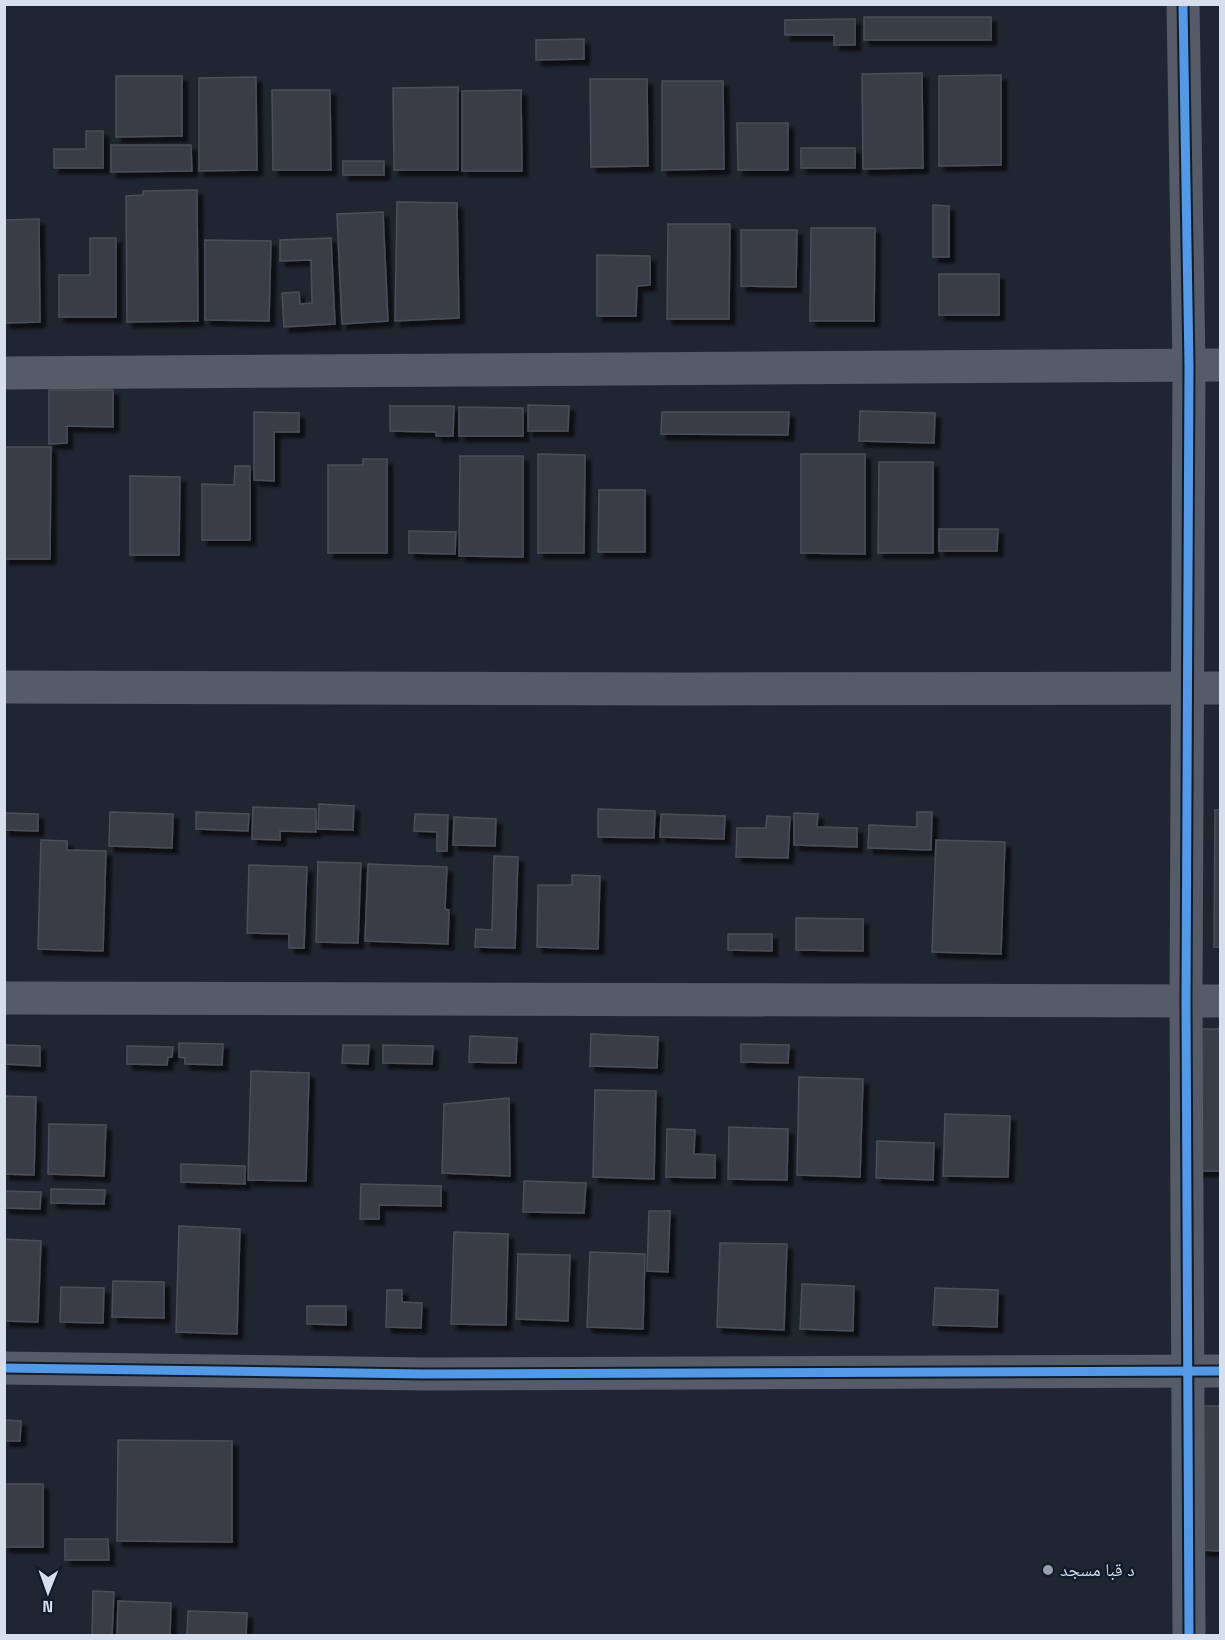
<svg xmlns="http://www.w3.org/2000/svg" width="1225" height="1640" font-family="'Space Grotesk','Noto Naskh Arabic',sans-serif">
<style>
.building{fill:#383e47;stroke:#4a4f58;stroke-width:1.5;filter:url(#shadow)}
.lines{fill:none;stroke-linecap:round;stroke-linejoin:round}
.street{stroke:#565c67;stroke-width:33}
.cycleway-casing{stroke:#101b2c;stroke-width:13}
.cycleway{stroke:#5399e6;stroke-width:9}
.poi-dot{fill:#989eab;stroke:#101b2c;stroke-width:2}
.labels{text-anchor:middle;stroke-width:5;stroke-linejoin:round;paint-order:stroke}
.poi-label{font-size:18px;fill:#d8dfec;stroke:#101b2c;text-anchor:start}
</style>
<defs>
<filter id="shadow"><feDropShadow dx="5.5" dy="5.5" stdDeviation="1.5" flood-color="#0009"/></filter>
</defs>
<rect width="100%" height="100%" fill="#202631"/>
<g class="building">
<rect x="864" y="17" width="127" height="23"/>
<path d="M855,19V45H834V35H785V20Z"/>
<path d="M584,39V59L536,60V40Z"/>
<path d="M922,73L923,168L863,169L862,74Z"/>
<path d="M1001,75V165L939,166V76Z"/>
<path d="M116,76H182V136L116,137Z"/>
<path d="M256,77L257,170L199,171V78Z"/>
<path d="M590,79H647L648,166L591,167Z"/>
<path d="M662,81H723L724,169L662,170Z"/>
<path d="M458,87V170H394L393,88Z"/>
<path d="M272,90H330L331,170H273Z"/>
<path d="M521,90L522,171H462V91Z"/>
<path d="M737,123H788V170H738Z"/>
<path d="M86,131H103V168H54V149H86Z"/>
<path d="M111,145H191L192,171L111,172Z"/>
<rect x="801" y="148" width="54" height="20"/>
<rect x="343" y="161" width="41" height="14"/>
<path d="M197,190L198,321L127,322L126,196L143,195V191Z"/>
<path d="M397,202L457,203L459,318L395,321Z"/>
<path d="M933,205L949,206V257H933Z"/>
<path d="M383,212L388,321L342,324L337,214Z"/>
<path d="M39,219L40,322L4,323V220Z"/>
<path d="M668,224H730L729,319H667Z"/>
<path d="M811,228H875L874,321H810Z"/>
<path d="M741,230H797L796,287L741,286Z"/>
<path d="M90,238H116V317H59V275H90Z"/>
<path d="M331,238L335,324L284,327L282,293L299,292L300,304L312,303L311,260L280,261V240Z"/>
<path d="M205,240L271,241L269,321L205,320Z"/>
<path d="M597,255L650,256V285L637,286L636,316H597Z"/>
<rect x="939" y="274" width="60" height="41"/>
<path d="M49,390H113V427L67,426V443L49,444Z"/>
<path d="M528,405L569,406L568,431H528Z"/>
<path d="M390,406H454L453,436H436V432L390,431Z"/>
<path d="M459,407L523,408V436H459Z"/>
<path d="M860,411L935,413L934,443L859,441Z"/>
<path d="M254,412L299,413V432H274V481L254,480Z"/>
<path d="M662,412H789L788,435L661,434Z"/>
<path d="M4,447H51L50,559H4Z"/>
<path d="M538,454L585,455L584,553H538Z"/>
<path d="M801,454H865V554L801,553Z"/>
<path d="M460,456H523V557L459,556Z"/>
<path d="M363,459H387V553H328V465H363Z"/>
<path d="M879,462H933V553H878Z"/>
<path d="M235,466H250V540H202V484L234,485Z"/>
<path d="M130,476L180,477L179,555H130Z"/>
<path d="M599,490H645V552H598Z"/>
<path d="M939,529H998L997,551H939Z"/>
<path d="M409,531L456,532L455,554L409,553Z"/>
<path d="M319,804L354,806L353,830L318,829Z"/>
<path d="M253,807L316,809V832L280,831V840L252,839Z"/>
<path d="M598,809L655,811L654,838L598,837Z"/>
<path d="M1215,810H1220V947H1214Z"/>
<path d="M110,812L173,814L172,848L109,846Z"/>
<path d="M196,812L249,814L248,831L196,829Z"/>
<path d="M917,812H932L931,850L868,848L869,825L917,827Z"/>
<path d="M4,813L38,814V831L4,830Z"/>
<path d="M794,813L818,814L817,827L857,828V847L794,845Z"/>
<path d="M415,814L448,815L447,851H437V832L414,831Z"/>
<path d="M661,814L725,816L724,839L660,837Z"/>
<path d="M767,816L790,817L788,858L736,857L737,828H766Z"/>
<path d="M454,817L496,819L495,846L453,845Z"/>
<path d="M41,840L67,841V850L106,851L103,951L38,949Z"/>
<path d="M936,840L1005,842L1001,954L932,952Z"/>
<path d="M494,856L518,857L515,948L475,947L476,929L492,930Z"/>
<path d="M318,862L361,863L358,943L316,942Z"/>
<path d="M368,864L447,867L445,909L449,910L448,944L365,941Z"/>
<path d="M249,865L307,867L304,948H289V934L247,933Z"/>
<path d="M572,875L600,876L598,949L537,947L538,885H572Z"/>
<path d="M796,918L863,919V951L796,950Z"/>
<path d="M728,934H772V951L728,950Z"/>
<rect x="1196" y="1029" width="24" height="142"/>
<path d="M591,1034L658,1037L657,1068L590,1066Z"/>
<path d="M470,1036L517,1038L516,1063L469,1062Z"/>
<path d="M179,1043L223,1044L222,1065L185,1064V1058L179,1057Z"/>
<path d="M741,1044L789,1045L788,1063L741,1062Z"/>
<path d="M4,1045L40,1046V1066L4,1064Z"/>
<path d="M343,1045H369L368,1064L342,1063Z"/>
<path d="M383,1045L433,1046L432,1064L383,1063Z"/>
<path d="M127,1046L173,1047L172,1057H168L167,1065L127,1064Z"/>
<path d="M251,1071L309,1073L306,1181L248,1180Z"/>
<path d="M799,1077L863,1079L860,1177L797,1175Z"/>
<path d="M595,1090L656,1091L654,1179L593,1177Z"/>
<path d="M4,1096L36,1097L34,1175L4,1174Z"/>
<path d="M509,1098L510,1176L442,1173L444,1104Z"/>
<path d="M945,1114L1010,1116L1008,1177L943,1176Z"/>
<path d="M49,1124L106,1125L104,1176L48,1174Z"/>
<path d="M729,1127L788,1129L787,1180L728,1179Z"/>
<path d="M667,1129L695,1130L694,1154L715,1155V1178L666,1177Z"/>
<path d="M877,1141L934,1143L933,1180L876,1178Z"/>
<path d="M181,1164L245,1166V1184L181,1182Z"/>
<path d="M524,1181L586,1183L584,1213L523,1212Z"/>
<path d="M361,1184L441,1186V1206L379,1205V1219H360Z"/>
<path d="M51,1189L105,1190L104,1204L51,1203Z"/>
<path d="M4,1191L41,1192L40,1209L4,1208Z"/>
<path d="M649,1211H670L668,1272L647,1271Z"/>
<path d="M179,1226L240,1229L237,1334L176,1332Z"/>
<path d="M454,1232L508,1234L506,1325L451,1324Z"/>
<path d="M4,1239L41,1241L38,1322L4,1321Z"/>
<path d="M720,1243L787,1244L784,1330L717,1327Z"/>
<path d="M590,1252L645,1254L643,1329L587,1327Z"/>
<path d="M518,1254L570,1255L568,1321L516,1319Z"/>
<path d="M113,1281L164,1282V1318L112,1317Z"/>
<path d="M802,1284L854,1286L853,1331L800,1329Z"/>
<path d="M61,1287L104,1288L103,1323L60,1322Z"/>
<path d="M935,1288L998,1290L997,1327L933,1325Z"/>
<path d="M387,1290H402V1302L422,1303L421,1328L386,1327Z"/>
<path d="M307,1306H346V1325L307,1324Z"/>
<path d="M1203,1406H1220V1551L1201,1550Z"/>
<path d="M4,1420L21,1421L20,1441H4Z"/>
<path d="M118,1440L232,1441V1542L117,1541Z"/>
<rect x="4" y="1484" width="39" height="63"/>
<path d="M65,1539H108L109,1560H65Z"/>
<path d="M93,1591L114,1592L112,1636H92Z"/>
<path d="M118,1601L171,1603L170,1636H117Z"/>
<path d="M188,1611L247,1613L246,1636H187Z"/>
</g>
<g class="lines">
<g class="street">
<path d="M1183,4L1189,366L1186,1001L1189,1636"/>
<path d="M4,373L1220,365"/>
<path d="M4,687L684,689L1220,688"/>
<path d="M4,998L1220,1001"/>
<path d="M4,1368L423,1374L1220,1371"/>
</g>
<defs>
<g id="cycleway">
<path d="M1183,4L1189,366L1186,1001L1189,1636"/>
<path d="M4,1368L423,1374L1220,1371"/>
</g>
</defs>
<use href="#cycleway" class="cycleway-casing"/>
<use href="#cycleway" class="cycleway"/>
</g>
<circle class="poi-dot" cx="1048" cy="1570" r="6"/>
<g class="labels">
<g class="poi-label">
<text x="1060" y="1576">د قبا مسجد</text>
</g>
</g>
<rect width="1225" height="1640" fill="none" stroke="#d8dfec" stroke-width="12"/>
<g transform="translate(48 1592) rotate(181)" stroke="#101b2c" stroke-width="4.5" paint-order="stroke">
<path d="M0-4.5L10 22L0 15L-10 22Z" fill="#d8dfec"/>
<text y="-9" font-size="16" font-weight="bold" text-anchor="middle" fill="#d8dfec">N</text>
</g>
</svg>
